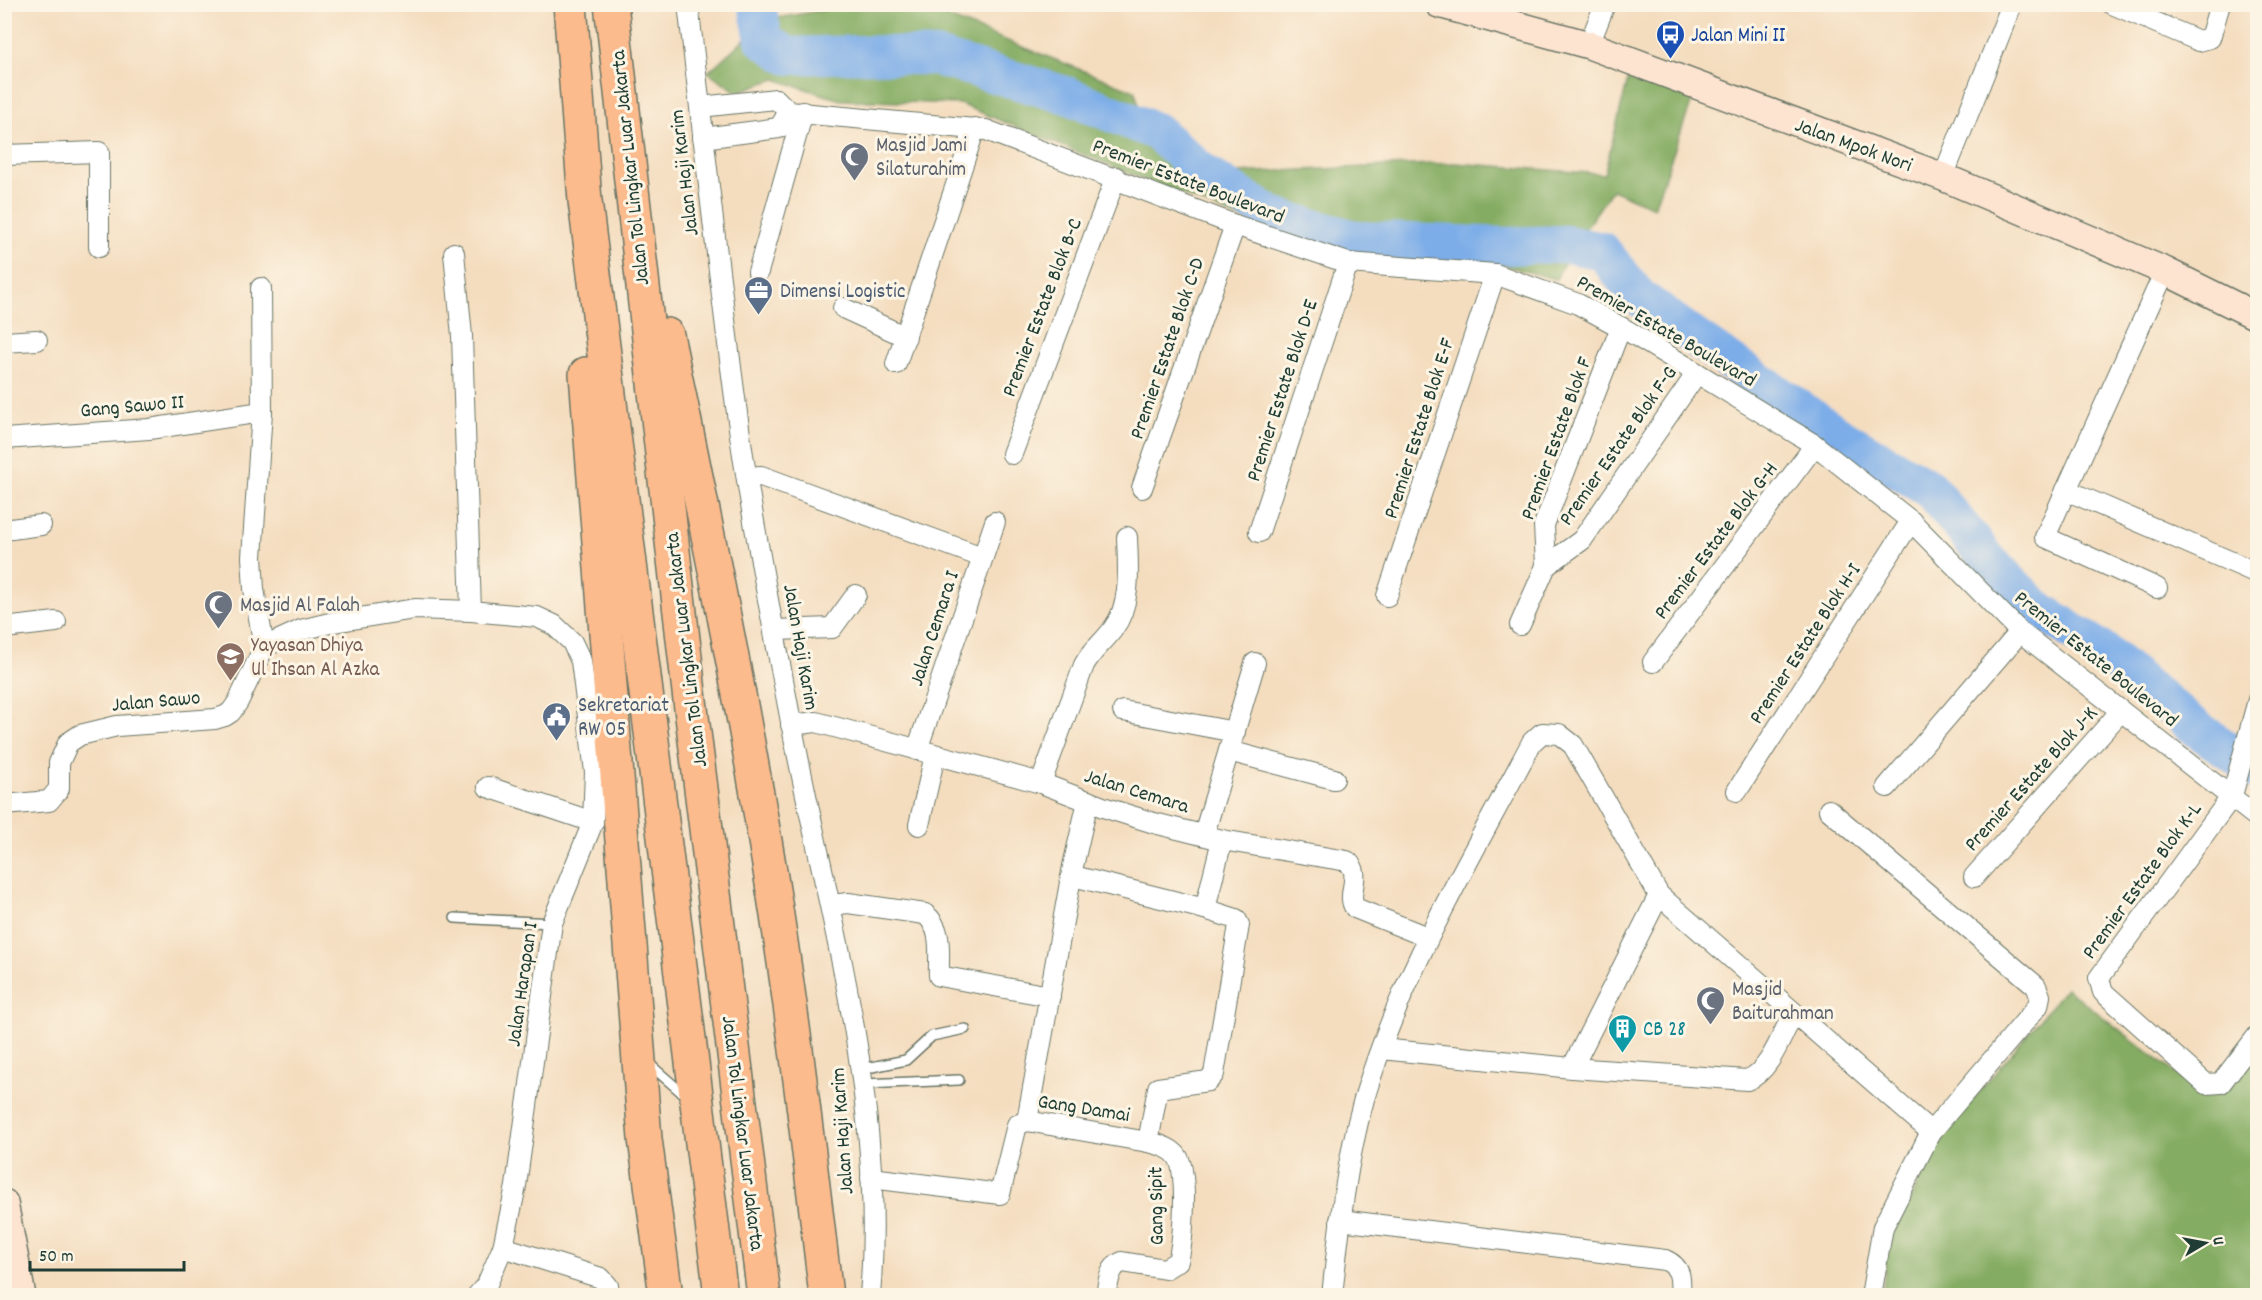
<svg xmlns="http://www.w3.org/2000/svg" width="2262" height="1300" font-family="Dekko,sans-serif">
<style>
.forest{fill:#84ac62;stroke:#52744b;stroke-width:1.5}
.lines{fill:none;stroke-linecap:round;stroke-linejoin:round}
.river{stroke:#7dade8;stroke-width:38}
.lane-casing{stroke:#6a7565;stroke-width:12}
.street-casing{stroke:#6a7565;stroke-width:22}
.secondary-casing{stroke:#6a7565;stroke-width:30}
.highway-casing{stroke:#6a7565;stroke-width:36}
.lane{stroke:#fff;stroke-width:9}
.street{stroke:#fff;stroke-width:20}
.secondary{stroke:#fde4d1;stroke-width:27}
.highway{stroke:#fbbb8d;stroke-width:33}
.labels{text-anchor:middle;stroke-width:6;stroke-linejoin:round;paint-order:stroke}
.transit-label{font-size:21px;fill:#164399;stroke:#fcf5e5;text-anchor:start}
.worship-label{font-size:21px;fill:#5b616d;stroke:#fcf5e5;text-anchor:start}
.street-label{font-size:21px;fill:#1f3d34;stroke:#fcf5e5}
.service-label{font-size:21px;fill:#4e5e75;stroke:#fcf5e5;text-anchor:start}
.education-label{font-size:21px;fill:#785e54;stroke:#fcf5e5;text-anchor:start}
.culture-label{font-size:21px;fill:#0d838f;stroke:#fcf5e5;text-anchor:start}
</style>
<rect width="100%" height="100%" fill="#fcf5e5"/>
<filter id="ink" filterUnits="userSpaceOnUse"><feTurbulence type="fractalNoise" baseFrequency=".0167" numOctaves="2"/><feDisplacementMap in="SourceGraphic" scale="12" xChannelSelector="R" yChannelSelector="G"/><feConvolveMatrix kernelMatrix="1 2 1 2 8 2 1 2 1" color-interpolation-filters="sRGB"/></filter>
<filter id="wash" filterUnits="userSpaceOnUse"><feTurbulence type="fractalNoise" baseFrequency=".008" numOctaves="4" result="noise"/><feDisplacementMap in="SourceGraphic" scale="24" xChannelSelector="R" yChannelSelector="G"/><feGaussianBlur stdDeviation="1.35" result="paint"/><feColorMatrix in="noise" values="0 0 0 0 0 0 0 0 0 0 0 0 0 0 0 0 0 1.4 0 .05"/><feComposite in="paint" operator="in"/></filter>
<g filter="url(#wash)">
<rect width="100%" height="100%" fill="#f4ddbf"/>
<g class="forest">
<path d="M853,5H916L1135,91L1142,119L1237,173L1454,163L1604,174L1630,72L1693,98L1654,207L1612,190L1570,251L1556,279L1489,262H1376L1319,251L960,104L840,100L775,79L737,92L708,72L766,20Z"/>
<path d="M2066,988L2207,1098L2257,1033V1295L1882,1296L1888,1243L1943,1135Z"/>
</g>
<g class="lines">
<path class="river" d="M757,4L764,40L788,56L866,54L936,57L1069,96L1157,132L1206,175L1275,217L1358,240L1507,246L1566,244L1602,251L1639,297L1697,339L1843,438L1929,488L1991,563L2035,607L2103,651L2200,731L2258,771"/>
</g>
</g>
<g filter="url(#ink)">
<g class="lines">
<defs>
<g id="lane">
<path d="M455,918L552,923"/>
<path d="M649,1064L686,1096"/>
<path d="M862,1069L906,1060L932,1036L965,1029"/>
<path d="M864,1084L959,1080"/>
</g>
<g id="street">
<path d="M688,4C705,148 720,292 740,435C753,525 771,616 788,706C824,902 887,1094 870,1296"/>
<path d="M2112,4L2199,41L2210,38L2220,4"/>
<path d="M1589,45L1605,4"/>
<path d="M700,107L776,99L789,112"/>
<path d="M789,112L986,130L1235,225L1348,263L1495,274L1578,304L1628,331L1815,445L1911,521L2020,632L2258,818"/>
<path d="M703,138L779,128L789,112"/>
<path d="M4,155L99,152V247"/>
<path d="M1943,177L2012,4"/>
<path d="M454,253L462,336L471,611"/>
<path d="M758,272L803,112"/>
<path d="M843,308L906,337"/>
<path d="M4,342L37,340"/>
<path d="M896,364L975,128"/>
<path d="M4,439L149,429L262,412"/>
<path d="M1012,454L1116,177"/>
<path d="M747,477L761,476L982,557"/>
<path d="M1142,488L1235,225"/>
<path d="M2066,490L2257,573"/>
<path d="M4,530L41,525"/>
<path d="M1259,532L1348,263"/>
<path d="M1546,566L1582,540L1697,373"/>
<path d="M2157,588L2045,537L2165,271"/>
<path d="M1387,596L1495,274"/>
<path d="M1520,625L1546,566L1544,525L1621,327"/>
<path d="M4,628L56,622"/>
<path d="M776,630L832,628L856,595"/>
<path d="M264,647L301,630L334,622L415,609L471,611L537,617L554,625L572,642L581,661L595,772L593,822L552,923L516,1186L503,1247L487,1284L477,1296"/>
<path d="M1653,662L1815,445"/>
<path d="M2258,700L2232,796L2099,978L2103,992L2206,1084L2221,1083L2258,1035"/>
<path d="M1123,711L1235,732"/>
<path d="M791,725L816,722L1041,783L1103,807L1154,823L1222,840L1347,861C1364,874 1345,894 1355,908L1427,937"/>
<path d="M917,750L995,522"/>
<path d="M1229,751L1334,779"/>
<path d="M1041,783L1084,665C1092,650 1104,642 1113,629C1132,604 1128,566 1127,537"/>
<path d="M488,787L593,822"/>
<path d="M1887,787L2020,632"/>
<path d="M1737,791L1911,521"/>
<path d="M4,805L49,801L59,789V763L68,743L80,735L117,726L215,719L225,716L231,712L238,702L264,647L254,589L252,557L262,412L261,288"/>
<path d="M1829,810L2036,986L2040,996L2038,1006L1931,1132L1883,1227L1871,1296"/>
<path d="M919,825L935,755"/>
<path d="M1204,834L1255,663"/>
<path d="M1073,876L1205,909"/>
<path d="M1974,877L2121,711"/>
<path d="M832,905L848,903L925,914C944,929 938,955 939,976L1050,996"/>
<path d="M1381,1049L1572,1068L1747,1080C1770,1072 1782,1034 1793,1014"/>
<path d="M1572,1068L1659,895"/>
<path d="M1027,1121L1073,866L1088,801"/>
<path d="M871,1178L1000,1194L1017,1125L1027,1121L1148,1142L1158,1088L1208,1081L1214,1074L1239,925L1236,919L1205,909L1222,840"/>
<path d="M1340,1220L1665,1260C1682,1267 1681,1280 1680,1296"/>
<path d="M503,1247L601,1278L608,1286L610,1296"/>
<path d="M1106,1296C1108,1283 1109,1267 1122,1262L1165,1269L1178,1261C1183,1242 1189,1171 1177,1156C1171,1148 1158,1144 1148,1142"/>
<path d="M1332,1296C1339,1230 1346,1162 1364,1099C1402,971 1471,858 1532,742L1542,733L1559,734L1573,745L1659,895L1931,1132"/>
</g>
<g id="secondary">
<path d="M1439,4L1589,45L1943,177L2165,271L2258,317"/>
<path d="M4,1203L22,1296"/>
</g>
<g id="highway">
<path d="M570,4L585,201L721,1296"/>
<path d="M611,4L689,692L764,1296"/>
<path d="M667,335C701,501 736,667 764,835C790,987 808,1142 826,1296"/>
<path d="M586,374L645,1139L666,1296"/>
</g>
</defs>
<use href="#lane" class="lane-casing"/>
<use href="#street" class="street-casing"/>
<use href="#secondary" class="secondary-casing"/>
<use href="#highway" class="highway-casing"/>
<use href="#lane" class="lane"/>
<use href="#street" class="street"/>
<use href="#secondary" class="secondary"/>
<use href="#highway" class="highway"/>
</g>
</g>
<defs>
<symbol id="bus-pin" viewBox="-11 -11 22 30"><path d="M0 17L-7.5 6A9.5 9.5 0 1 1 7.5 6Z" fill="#1a4fb4" stroke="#fcf5e5"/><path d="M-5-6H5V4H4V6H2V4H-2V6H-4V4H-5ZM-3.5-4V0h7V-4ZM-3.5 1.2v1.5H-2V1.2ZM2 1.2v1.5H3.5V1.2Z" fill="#fff"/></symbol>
<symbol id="mosque-pin" viewBox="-11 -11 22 30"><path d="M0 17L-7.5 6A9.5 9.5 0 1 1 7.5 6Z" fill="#6b7280" stroke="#fcf5e5"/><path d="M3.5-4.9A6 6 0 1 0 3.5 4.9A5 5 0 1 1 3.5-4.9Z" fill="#fff"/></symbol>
<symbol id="office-pin" viewBox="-11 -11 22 30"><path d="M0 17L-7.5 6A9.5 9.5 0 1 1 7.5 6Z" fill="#5c6f8a" stroke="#fcf5e5"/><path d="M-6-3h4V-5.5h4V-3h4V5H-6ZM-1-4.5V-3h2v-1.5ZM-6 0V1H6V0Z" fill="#fff"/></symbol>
<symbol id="school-pin" viewBox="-11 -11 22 30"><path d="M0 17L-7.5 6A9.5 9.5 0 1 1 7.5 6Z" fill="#8d6e63" stroke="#fcf5e5"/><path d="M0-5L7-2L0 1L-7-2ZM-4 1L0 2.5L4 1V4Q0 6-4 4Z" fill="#fff"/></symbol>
<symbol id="civic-pin" viewBox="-11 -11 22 30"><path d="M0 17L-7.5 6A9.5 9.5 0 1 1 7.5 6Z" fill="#5c6f8a" stroke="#fcf5e5"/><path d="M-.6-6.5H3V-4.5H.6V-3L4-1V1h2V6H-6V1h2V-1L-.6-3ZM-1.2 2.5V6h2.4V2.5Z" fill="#fff"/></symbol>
<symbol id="building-pin" viewBox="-11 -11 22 30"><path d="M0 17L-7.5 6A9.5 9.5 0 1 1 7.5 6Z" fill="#0f9aa8" stroke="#fcf5e5"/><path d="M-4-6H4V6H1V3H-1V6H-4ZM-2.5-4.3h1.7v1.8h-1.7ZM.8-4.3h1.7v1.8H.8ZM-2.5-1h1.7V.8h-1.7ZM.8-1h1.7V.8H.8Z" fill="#fff"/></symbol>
</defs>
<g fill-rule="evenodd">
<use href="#bus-pin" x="1654" y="18" width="33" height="45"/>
<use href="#mosque-pin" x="838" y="140" width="33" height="45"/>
<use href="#office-pin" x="742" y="274" width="33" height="45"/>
<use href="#mosque-pin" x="202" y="588" width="33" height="45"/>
<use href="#school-pin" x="214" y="640" width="33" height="45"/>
<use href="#civic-pin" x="540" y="700" width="33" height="45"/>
<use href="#mosque-pin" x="1694" y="984" width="33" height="45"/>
<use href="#building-pin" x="1606" y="1012" width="33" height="45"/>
</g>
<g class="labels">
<g class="transit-label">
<text x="1691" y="41">Jalan Mini II</text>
</g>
<g class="worship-label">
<text x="876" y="151">Masjid Jami<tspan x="876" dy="24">Silaturahim</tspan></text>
<text x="240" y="611">Masjid Al Falah</text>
<text x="1732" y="995">Masjid<tspan x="1732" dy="24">Baiturahman</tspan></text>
</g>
<g class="street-label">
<text transform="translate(1854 144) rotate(20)" y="7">Jalan Mpok Nori</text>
<text transform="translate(629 168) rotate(-96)" y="7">Jalan Tol Lingkar Luar Jakarta</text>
<text transform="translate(683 173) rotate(-97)" y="7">Jalan Haji Karim</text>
<text transform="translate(1189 180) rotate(21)" y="7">Premier Estate Boulevard</text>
<text transform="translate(1041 307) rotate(-69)" y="7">Premier Estate Blok B-C</text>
<text transform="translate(1667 330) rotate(30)" y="7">Premier Estate Boulevard</text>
<text transform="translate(1166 348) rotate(-71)" y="7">Premier Estate Blok C-D</text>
<text transform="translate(1281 390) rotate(-72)" y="7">Premier Estate Blok D-E</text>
<text transform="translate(132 405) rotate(-5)" y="7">Gang Sawo II</text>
<text transform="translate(1418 428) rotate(-72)" y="7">Premier Estate Blok E-F</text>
<text transform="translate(1555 438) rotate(-70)" y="7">Premier Estate Blok F</text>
<text transform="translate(1617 445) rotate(-55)" y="7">Premier Estate Blok F-G</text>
<text transform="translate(1715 540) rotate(-53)" y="7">Premier Estate Blok G-H</text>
<text transform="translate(933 628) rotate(-72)" y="7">Jalan Cemara I</text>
<text transform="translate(1804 643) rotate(-57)" y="7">Premier Estate Blok H-I</text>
<text transform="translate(802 647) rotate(80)" y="7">Jalan Haji Karim</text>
<text transform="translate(685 650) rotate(-97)" y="7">Jalan Tol Lingkar Luar Jakarta</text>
<text transform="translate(2097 658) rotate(39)" y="7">Premier Estate Boulevard</text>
<text transform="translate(156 700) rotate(-5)" y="7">Jalan Sawo</text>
<text transform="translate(2030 778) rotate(-48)" y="7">Premier Estate Blok J-K</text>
<text transform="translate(1137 790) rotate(17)" y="7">Jalan Cemara</text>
<text transform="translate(2141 880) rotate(-54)" y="7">Premier Estate Blok K-L</text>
<text transform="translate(521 984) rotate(-82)" y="7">Jalan Harapan I</text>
<text transform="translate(1084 1107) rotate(9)" y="7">Gang Damai</text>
<text transform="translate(841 1131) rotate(-94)" y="7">Jalan Haji Karim</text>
<text transform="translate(744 1133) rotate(83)" y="7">Jalan Tol Lingkar Luar Jakarta</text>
<text transform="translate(1155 1206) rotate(-91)" y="7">Gang Sipit</text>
</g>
<g class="service-label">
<text x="780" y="297">Dimensi Logistic</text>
<text x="578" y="711">Sekretariat<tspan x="578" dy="24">RW 05</tspan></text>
</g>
<g class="education-label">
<text x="251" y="651">Yayasan Dhiya<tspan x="251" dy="24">Ul Ihsan Al Azka</tspan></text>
</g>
<g class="culture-label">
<text x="1643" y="1035">CB 28</text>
</g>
</g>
<rect width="2262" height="1300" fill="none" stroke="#fcf5e5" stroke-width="24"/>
<g transform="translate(2205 1243) rotate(80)" stroke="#fcf5e5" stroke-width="4.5" paint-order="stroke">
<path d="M0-4.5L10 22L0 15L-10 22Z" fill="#1f3d34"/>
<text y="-9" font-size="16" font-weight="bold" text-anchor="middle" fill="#1f3d34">U</text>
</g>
<path d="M30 1261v9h154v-9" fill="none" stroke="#1f3d34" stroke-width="3"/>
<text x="39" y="1261" font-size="18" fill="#1f3d34" stroke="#fcf5e5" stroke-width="4.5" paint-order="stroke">50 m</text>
</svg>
